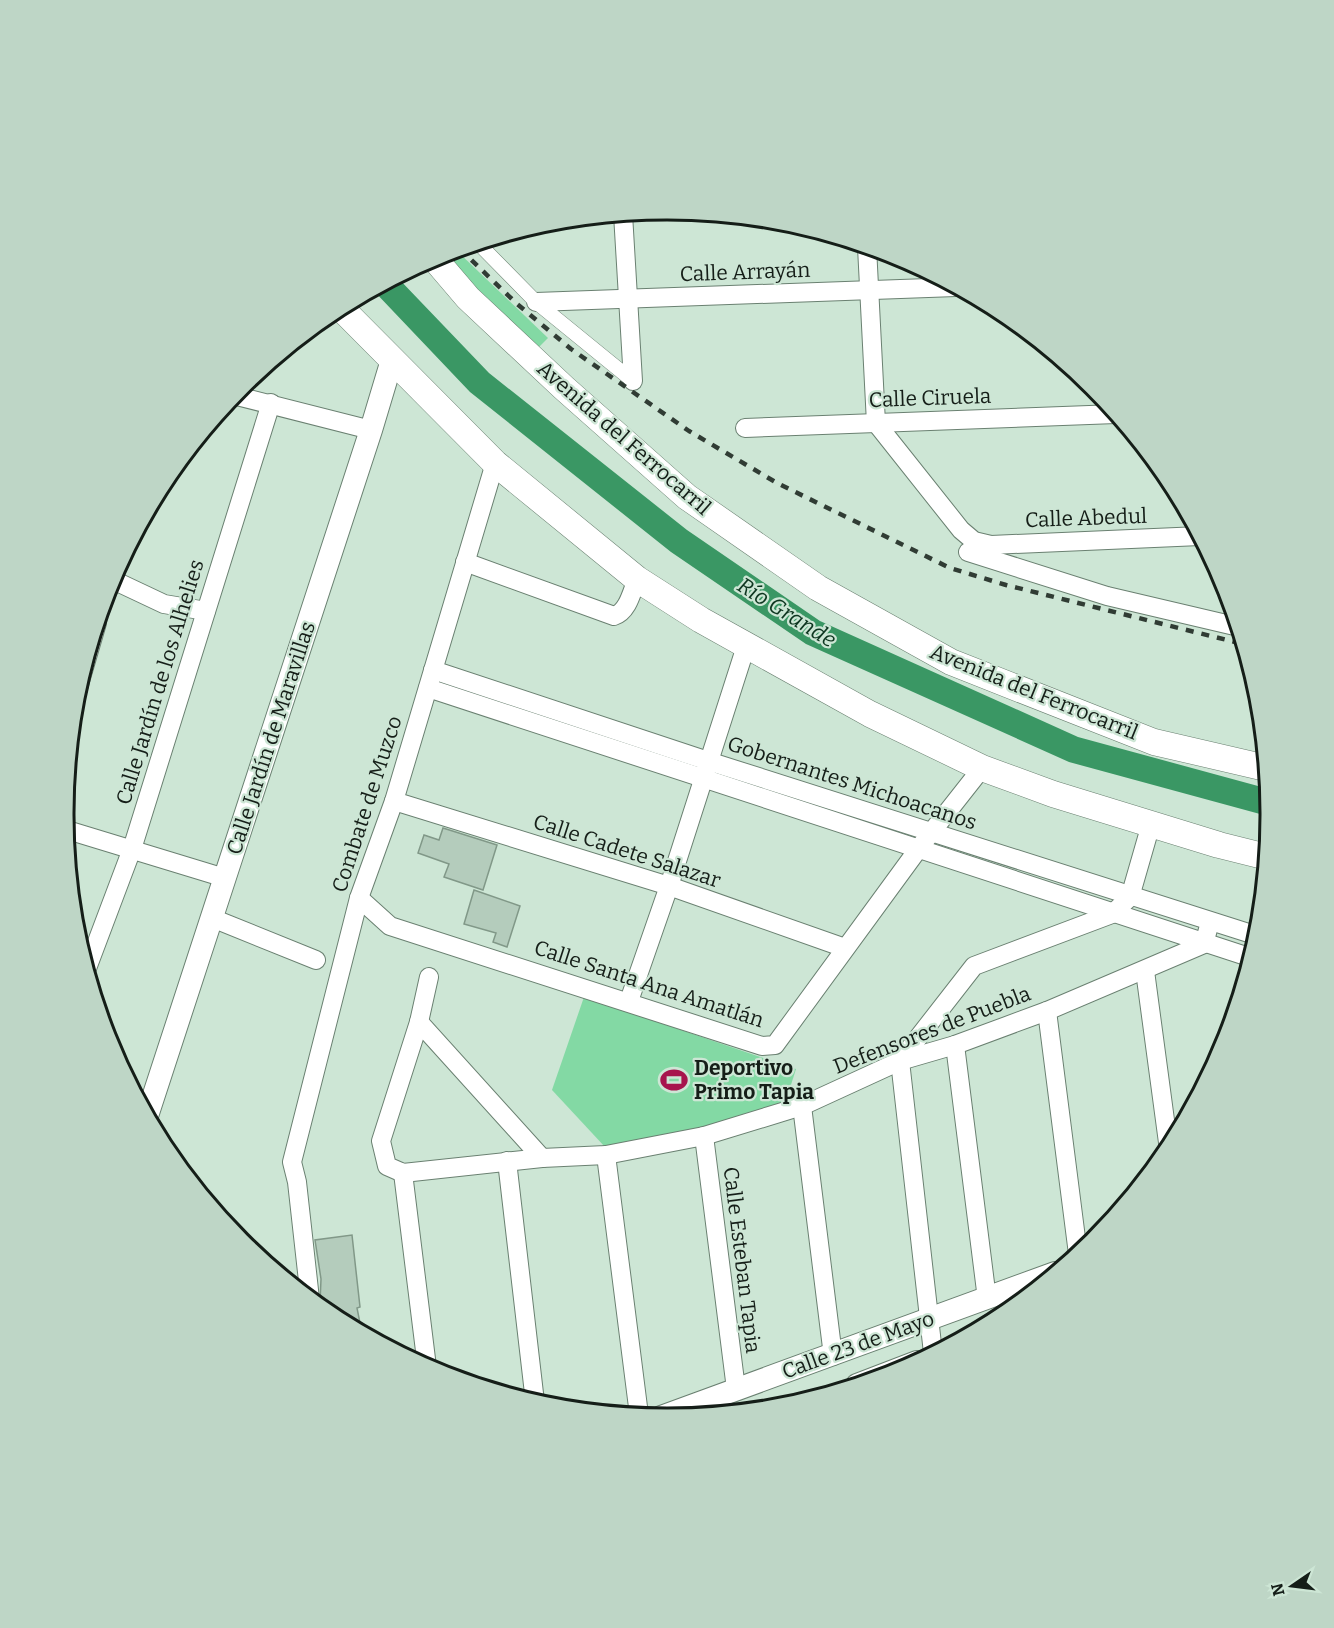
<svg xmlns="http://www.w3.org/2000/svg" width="1334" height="1628" font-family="Bitter,serif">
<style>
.green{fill:#83d9a4}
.water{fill:#3a9764}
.building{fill:#b4ccbc;stroke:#819888;stroke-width:1.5}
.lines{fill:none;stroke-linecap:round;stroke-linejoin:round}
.pedestrian-casing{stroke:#6a8071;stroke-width:15}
.minor-casing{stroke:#6a8071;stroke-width:20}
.tertiary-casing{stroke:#6a8071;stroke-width:24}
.secondary-casing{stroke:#6a8071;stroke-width:27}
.pedestrian{stroke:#fff;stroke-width:14}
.minor{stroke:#fff;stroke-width:18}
.tertiary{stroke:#fff;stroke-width:22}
.secondary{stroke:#fff;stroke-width:26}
.rail{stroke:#303c34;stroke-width:4.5;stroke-dasharray:8 8;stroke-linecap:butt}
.labels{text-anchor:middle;stroke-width:4.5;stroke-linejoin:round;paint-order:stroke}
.street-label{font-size:21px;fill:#151e18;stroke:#cde6d5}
.poi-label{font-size:21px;font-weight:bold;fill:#151e18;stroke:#cde6d5;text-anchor:start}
.water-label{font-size:22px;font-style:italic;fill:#0e3620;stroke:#cde6d5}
.rim{fill:none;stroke:#151e18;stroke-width:3}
</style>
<rect width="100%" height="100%" fill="#cde6d5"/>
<g class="green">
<path d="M456,250L548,338L538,348L477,292L446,253Z"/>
<path d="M584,997L796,1069L784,1107L703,1131L605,1147L552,1090Z"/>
</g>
<path class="water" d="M397,277L489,373L687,530L820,621L1078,737L1269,789L1271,817L1069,762L806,644L671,552L470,392L373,290Z"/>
<g class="building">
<path d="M443,828L497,845L483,890L444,877L449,864L418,853L424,835L439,840Z"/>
<path d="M474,890L520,906L507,947L493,942L496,933L464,924Z"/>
<path d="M352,1235L360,1307L357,1308L362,1333L331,1316L321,1308L320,1303L321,1279L315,1240Z"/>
</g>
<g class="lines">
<defs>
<path id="pedestrian" d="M478,243L536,302L633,381"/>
<g id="minor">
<path d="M623,214L633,381"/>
<path d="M867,247L876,423L961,530L974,541L991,545L1200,536"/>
<path d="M536,302L956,287"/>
<path d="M233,395L371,430"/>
<path d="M745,428L1116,414"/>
<path d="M968,552L1107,596L1239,627"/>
<path d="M465,562L614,616C628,612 632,591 637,579"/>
<path d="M111,579L164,604L206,611"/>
<path d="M433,670L708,761L1258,936"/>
<path d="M428,688L1252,958"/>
<path d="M74,702L97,623"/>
<path d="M394,801L669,886L845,948"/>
<path d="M64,829L225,878"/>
<path d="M359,898L390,926L762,1046L775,1045L919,848L982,768"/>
<path d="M212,918L316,960"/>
<path d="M86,971L132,849L271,403"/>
<path d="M1145,971L1169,1150"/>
<path d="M429,977L419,1022L381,1141L387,1166L403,1173L542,1158L606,1155L704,1136L802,1106L900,1061L955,1045L1047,1011L1204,944L1210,922"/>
<path d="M629,1001L669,886L746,646"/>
<path d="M1047,1011L1078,1254"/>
<path d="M419,1022L542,1158"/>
<path d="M955,1045L987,1299"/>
<path d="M900,1061L974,966L1112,914L1130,897L1151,824"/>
<path d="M900,1061L933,1353"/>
<path d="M802,1106L833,1356"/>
<path d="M704,1136L736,1389"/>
<path d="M606,1155L639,1415"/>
<path d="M507,1161L535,1402"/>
<path d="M403,1173L427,1367"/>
<path d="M310,1299L297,1182L292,1162L359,898L394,801L495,463"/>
</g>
<g id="tertiary">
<path d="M147,1116L371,430L392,360"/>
<path d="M857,1385L917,1362"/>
<path d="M661,1417L1055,1273"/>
</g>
<g id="secondary">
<path d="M433,257L468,298L564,388L687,497L818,588L951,662L1154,742L1266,768"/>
<path d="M340,307L495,463L637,579L701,620L870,714L982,768L1053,794L1219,845L1267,857"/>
</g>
</defs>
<use href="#pedestrian" class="pedestrian-casing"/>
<use href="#minor" class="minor-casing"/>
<use href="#tertiary" class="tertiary-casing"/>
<use href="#secondary" class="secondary-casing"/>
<use href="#pedestrian" class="pedestrian"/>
<use href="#minor" class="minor"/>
<use href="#tertiary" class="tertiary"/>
<use href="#secondary" class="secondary"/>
<path class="rail" d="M460,249L516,303L571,349L689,431L777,483L950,568L1006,585L1243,644"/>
</g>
<defs>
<symbol id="stadium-bare" viewBox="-9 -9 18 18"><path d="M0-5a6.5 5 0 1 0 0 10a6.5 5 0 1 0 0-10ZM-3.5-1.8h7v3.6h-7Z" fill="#a7144d" stroke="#cde6d5" stroke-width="2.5" paint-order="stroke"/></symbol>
</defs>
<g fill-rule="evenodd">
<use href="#stadium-bare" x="655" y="1061" width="38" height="38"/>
</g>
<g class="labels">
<g class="street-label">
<text transform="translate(745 272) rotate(-2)" y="7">Calle Arrayán</text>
<text transform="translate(930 398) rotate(-2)" y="7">Calle Ciruela</text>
<text transform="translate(624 438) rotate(41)" y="7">Avenida del Ferrocarril</text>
<text transform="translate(1086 518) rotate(-2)" y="7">Calle Abedul</text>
<text transform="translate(160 682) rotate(-73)" y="7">Calle Jardín de los Alhelies</text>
<text transform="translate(1034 692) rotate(22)" y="7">Avenida del Ferrocarril</text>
<text transform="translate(271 738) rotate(-72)" y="7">Calle Jardín de Maravillas</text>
<text transform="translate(852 783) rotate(18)" y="7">Gobernantes Michoacanos</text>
<text transform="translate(367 804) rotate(-72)" y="7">Combate de Muzco</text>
<text transform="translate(627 851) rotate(18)" y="7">Calle Cadete Salazar</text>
<text transform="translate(649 984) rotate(18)" y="7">Calle Santa Ana Amatlán</text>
<text transform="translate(932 1030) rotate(-21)" y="7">Defensores de Puebla</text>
<text transform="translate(742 1260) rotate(83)" y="7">Calle Esteban Tapia</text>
<text transform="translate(858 1345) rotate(-20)" y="7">Calle 23 de Mayo</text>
</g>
<g class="poi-label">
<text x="694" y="1075">Deportivo<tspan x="694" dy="24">Primo Tapia</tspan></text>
</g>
<g class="water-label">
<text transform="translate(787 612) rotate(32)" y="8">Río Grande</text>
</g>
</g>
<path d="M0 0H1334V1628H0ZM667 220H667A593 593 0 0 1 1260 813V815A593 593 0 0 1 667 1408H667A593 593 0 0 1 74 815V813A593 593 0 0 1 667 220Z" fill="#bed6c6" fill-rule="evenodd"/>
<path class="rim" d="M667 220H667A593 593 0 0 1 1260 813V815A593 593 0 0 1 667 1408H667A593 593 0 0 1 74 815V813A593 593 0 0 1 667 220Z"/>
<g transform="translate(1292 1586) rotate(256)" stroke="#cde6d5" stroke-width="4.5" paint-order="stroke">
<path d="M0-4.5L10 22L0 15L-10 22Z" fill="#151e18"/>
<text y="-9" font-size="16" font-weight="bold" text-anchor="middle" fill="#151e18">N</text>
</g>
</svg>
